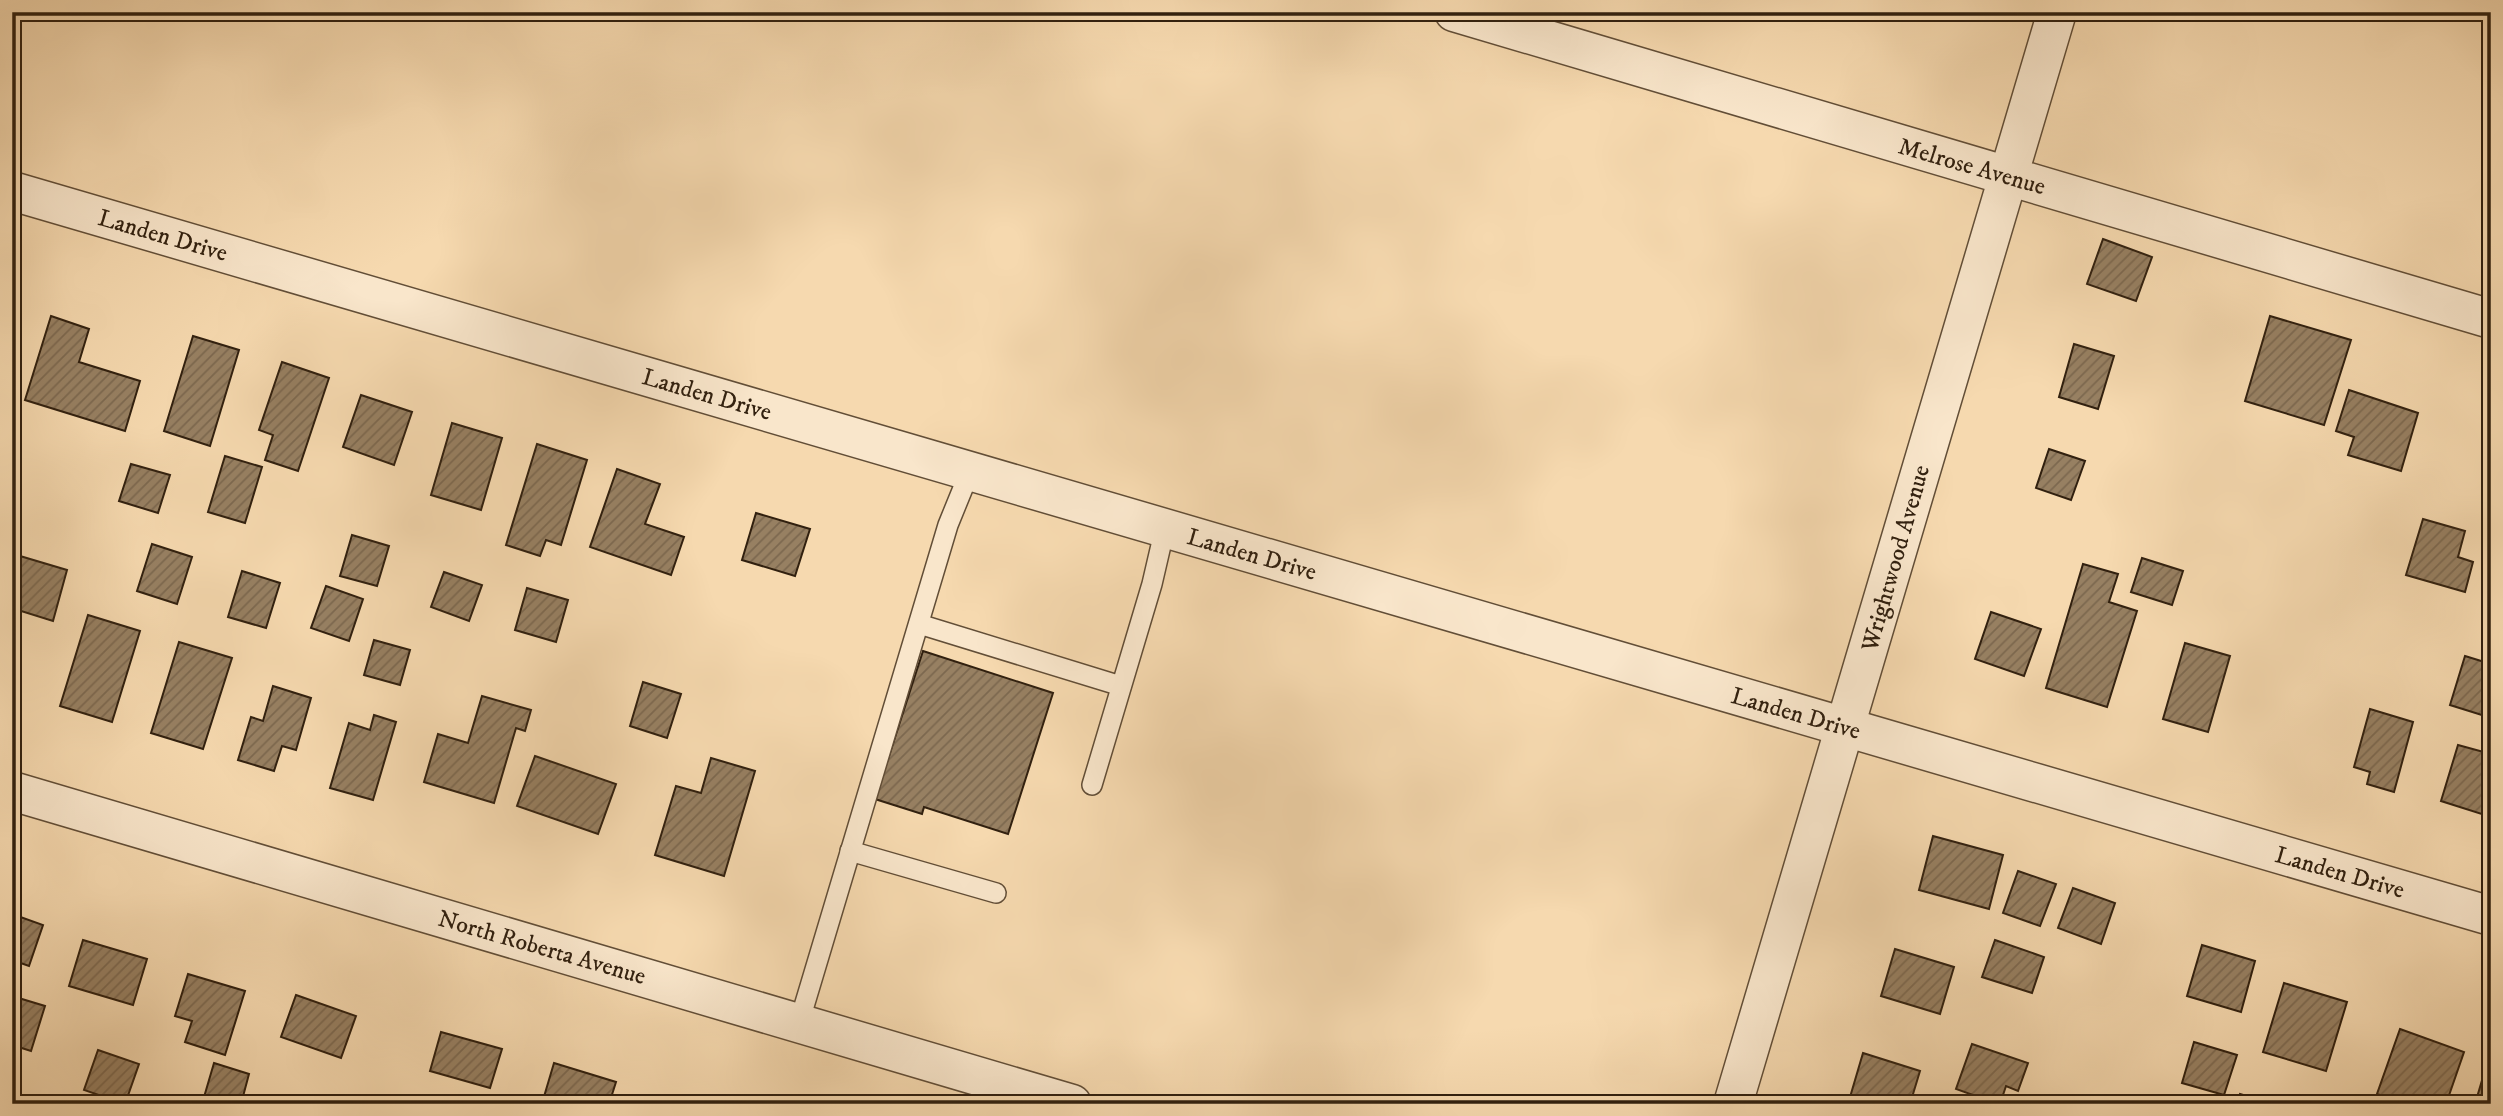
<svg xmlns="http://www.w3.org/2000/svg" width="2503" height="1116" font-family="'IM FELL DW Pica',serif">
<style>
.building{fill:url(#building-hatch);stroke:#31200f;stroke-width:2}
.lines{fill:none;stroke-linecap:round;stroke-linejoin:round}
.lane-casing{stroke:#624e37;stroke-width:22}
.street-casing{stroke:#624e37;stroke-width:41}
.lane{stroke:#f9e6cb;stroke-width:19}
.street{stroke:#f9e6cb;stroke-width:38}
.labels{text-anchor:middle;stroke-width:5;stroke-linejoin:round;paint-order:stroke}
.street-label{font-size:24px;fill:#31200f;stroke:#f9e6cb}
</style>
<defs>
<pattern id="building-hatch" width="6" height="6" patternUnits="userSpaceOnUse" patternTransform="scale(1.75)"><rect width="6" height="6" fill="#978062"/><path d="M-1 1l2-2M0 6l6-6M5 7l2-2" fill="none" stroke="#7c684f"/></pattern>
</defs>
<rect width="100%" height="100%" fill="#f6d9af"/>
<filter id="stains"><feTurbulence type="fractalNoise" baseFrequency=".00286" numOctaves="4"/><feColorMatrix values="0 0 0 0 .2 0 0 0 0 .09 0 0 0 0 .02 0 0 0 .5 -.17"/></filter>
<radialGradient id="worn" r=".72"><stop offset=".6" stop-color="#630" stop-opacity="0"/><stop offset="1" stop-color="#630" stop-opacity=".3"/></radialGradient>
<g class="building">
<path d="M2103,239L2152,257L2136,301L2087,284Z"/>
<path d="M51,316L89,329L79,362L140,381L125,431L25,400Z"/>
<path d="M2270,316L2351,340L2324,425L2245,401Z"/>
<path d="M193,336L239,350L210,446L164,431Z"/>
<path d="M2074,344L2114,356L2098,409L2059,397Z"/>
<path d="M282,362L329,378L298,471L265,460L273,435L259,430Z"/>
<path d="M2349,390L2418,413L2401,471L2348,455L2354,437L2336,431Z"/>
<path d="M361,395L412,412L394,465L343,447Z"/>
<path d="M452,423L502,438L481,510L431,495Z"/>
<path d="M537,444L587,460L561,545L546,540L540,556L506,545Z"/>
<path d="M2049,449L2085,461L2071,500L2036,488Z"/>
<path d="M225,456L262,467L245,523L208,512Z"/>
<path d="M131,464L170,475L158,513L119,501Z"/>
<path d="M617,469L660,484L645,524L684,537L671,575L590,547Z"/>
<path d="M756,513L810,529L795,576L742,560Z"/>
<path d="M2423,519L2465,531L2458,557L2473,562L2465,592L2406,575Z"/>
<path d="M352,535L389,546L377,586L340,576Z"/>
<path d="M152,544L192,557L177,604L137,591Z"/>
<path d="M20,556L67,570L53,621L18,610L12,631V575H14Z"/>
<path d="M2142,558L2183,571L2172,605L2131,592Z"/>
<path d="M2083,564L2118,574L2109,602L2137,611L2107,707L2046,688Z"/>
<path d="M242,571L280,583L266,628L228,617Z"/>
<path d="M444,572L482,585L469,621L431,607Z"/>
<path d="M326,586L363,599L349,641L311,628Z"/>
<path d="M527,588L568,600L556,642L515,630Z"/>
<path d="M1991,612L2041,629L2024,676L1975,659Z"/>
<path d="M88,615L140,631L112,722L60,706Z"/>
<path d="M374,640L410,650L400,685L364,675Z"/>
<path d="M179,642L232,658L203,749L151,733Z"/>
<path d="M2185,643L2230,656L2208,732L2163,719Z"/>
<path d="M923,651L1053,693L1008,834L924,807L922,814L875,799Z"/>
<path d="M2465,656L2491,664V696L2485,716L2450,705Z"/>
<path d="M643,682L681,694L667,738L630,726Z"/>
<path d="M273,686L311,698L296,750L282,746L274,771L238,760L251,717L263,721Z"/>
<path d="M482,696L531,710L525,731L516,728L494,803L424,782L438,734L468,743Z"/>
<path d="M2370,709L2413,722L2394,792L2367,784L2370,772L2354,767Z"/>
<path d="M374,715L396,722L373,800L330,788L349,723L370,730Z"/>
<path d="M2458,745L2491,754V817L2441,801Z"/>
<path d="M535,756L616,784L598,834L517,806Z"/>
<path d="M711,758L755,771L724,876L655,855L676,786L701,793Z"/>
<path d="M1933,836L2003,855L1989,909L1919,890Z"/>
<path d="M2018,871L2056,884L2040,926L2003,913Z"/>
<path d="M2073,888L2115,903L2101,944L2058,928Z"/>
<path d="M12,914L43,925L29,966L12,960Z"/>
<path d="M83,940L147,959L133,1005L69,986Z"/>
<path d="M1995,940L2044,957L2032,993L1982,977Z"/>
<path d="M2202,945L2255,961L2241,1012L2187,996Z"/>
<path d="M1895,949L1954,967L1940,1014L1881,996Z"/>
<path d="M188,974L245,991L225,1055L185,1042L192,1021L175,1016Z"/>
<path d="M2284,983L2347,1002L2326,1071L2263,1052Z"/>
<path d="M296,995L356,1016L341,1058L281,1037Z"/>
<path d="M12,996L45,1006L31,1051L12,1045Z"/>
<path d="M2400,1029L2464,1052L2446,1104H2405L2377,1094Z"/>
<path d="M441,1032L502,1049L490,1088L430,1071Z"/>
<path d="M2194,1042L2237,1055L2224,1095L2182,1083Z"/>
<path d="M1972,1044L2028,1063L2018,1091L2006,1086L2000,1104H1998L1956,1089Z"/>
<path d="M98,1050L139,1064L125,1104L84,1090Z"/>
<path d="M2491,1050V1104H2475Z"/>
<path d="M1863,1053L1920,1071L1910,1104H1848Z"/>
<path d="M214,1063L249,1074L241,1104H202Z"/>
<path d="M554,1063L616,1082L609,1104H558L543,1100Z"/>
<path d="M2240,1094L2273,1104H2237Z"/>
</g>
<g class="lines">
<defs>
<g id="lane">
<path d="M919,624L1121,686"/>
<path d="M1092,785L1152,584L1165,528"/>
<path d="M850,851L996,893"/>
<path d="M799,1023L948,525L970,471"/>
</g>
<g id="street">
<path d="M1454,12L2491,319"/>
<path d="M12,191L2491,916"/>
<path d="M12,791L1072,1104"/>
<path d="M1733,1104L2057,12"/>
</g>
</defs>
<use href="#lane" class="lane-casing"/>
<use href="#street" class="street-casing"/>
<use href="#lane" class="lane"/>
<use href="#street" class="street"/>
</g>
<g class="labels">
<g class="street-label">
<text transform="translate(1972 166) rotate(16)" y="8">Melrose Avenue</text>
<text transform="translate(163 235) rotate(16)" y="8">Landen Drive</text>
<text transform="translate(707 394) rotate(16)" y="8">Landen Drive</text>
<text transform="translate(1252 554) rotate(16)" y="8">Landen Drive</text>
<text transform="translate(1895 558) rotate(-74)" y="8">Wrightwood Avenue</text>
<text transform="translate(1796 713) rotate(16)" y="8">Landen Drive</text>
<text transform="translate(2340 872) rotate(16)" y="8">Landen Drive</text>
<text transform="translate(542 947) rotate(16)" y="8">North Roberta Avenue</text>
</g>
</g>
<rect width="2503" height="1116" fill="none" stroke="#f6d9af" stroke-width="42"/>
<rect x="14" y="14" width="2475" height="1088" fill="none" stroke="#31200f" stroke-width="3.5"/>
<rect x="21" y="21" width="2461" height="1074" fill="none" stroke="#31200f" stroke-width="2"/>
<rect width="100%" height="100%" filter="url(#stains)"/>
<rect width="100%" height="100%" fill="url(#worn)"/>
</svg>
